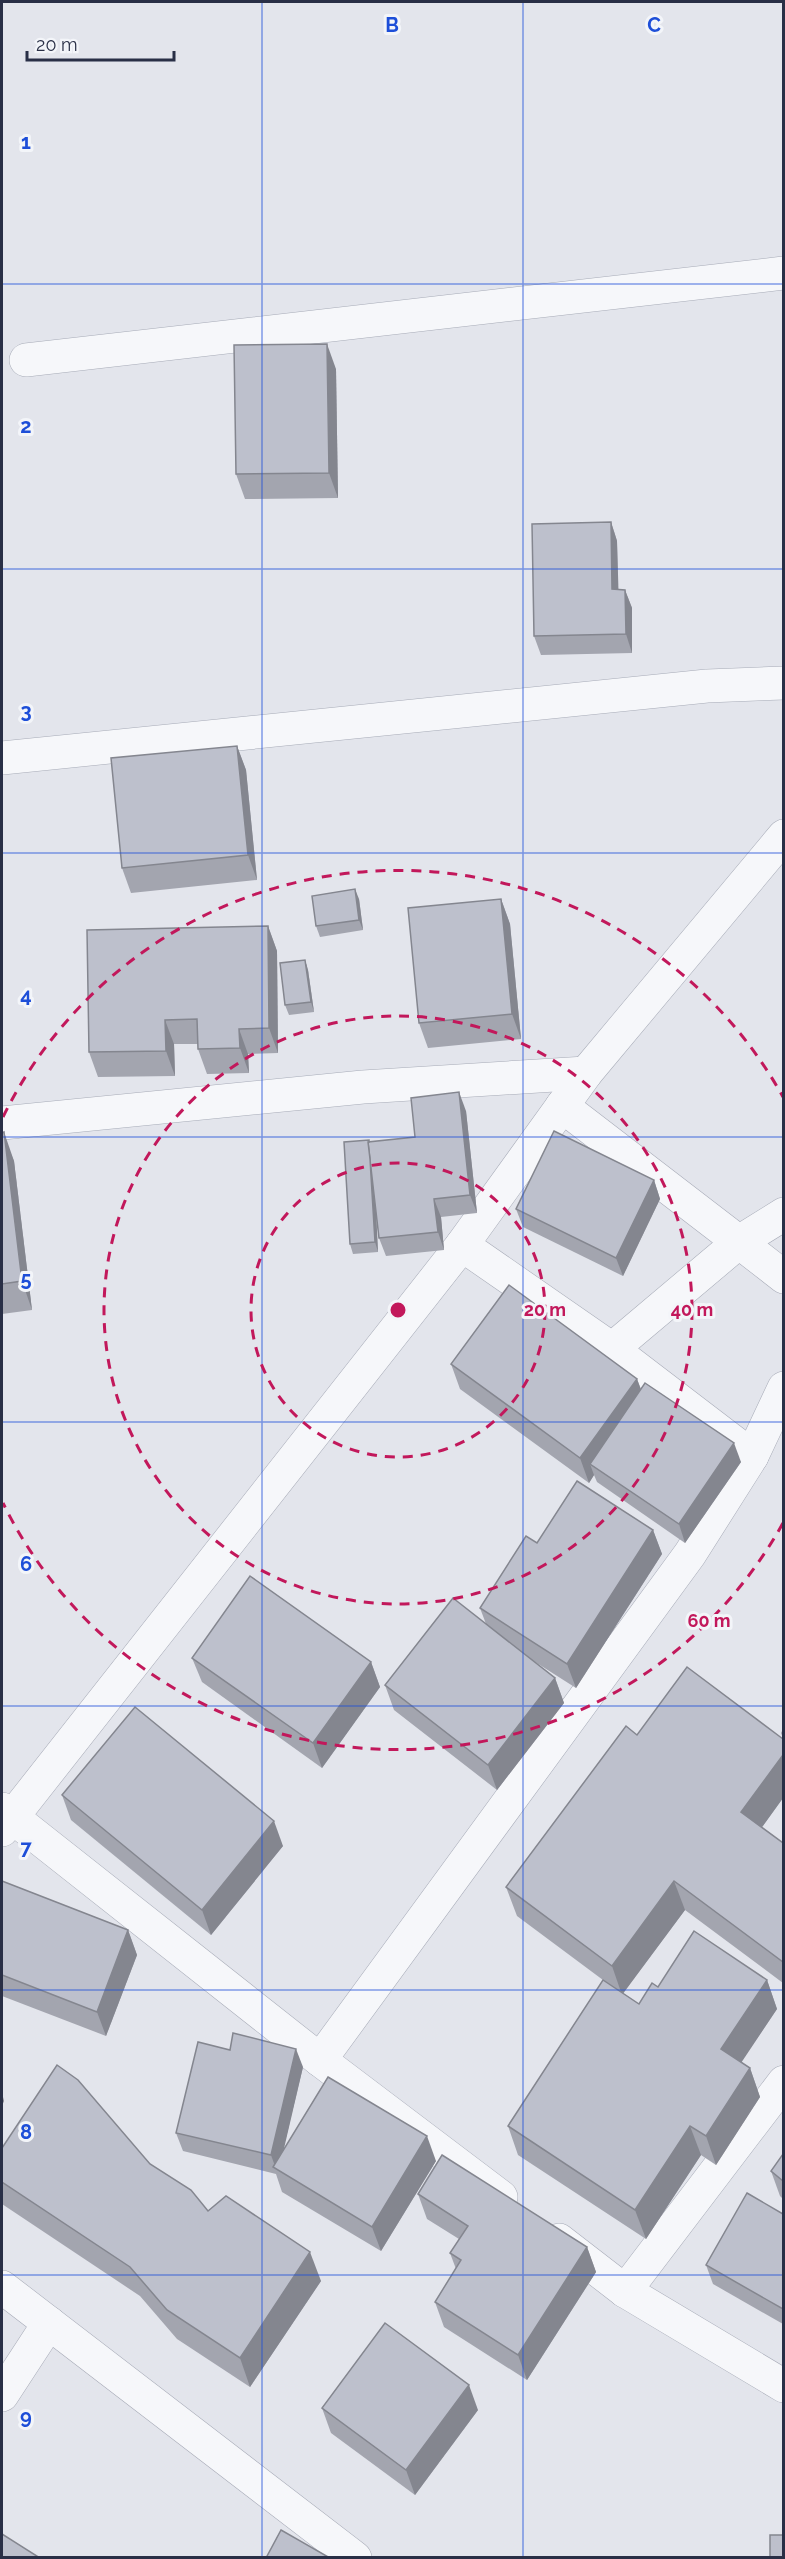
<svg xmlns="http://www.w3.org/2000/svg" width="785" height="2559" font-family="Raleway,sans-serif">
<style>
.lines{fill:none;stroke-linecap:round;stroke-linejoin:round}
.street-casing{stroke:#a7abb7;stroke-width:34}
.street{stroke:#f6f7fa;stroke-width:33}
.wall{fill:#a3a5af}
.shaded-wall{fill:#84868f}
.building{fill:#bdc0cc;stroke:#84868f;stroke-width:1.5}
.grid{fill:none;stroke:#1d4ed8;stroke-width:1.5;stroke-opacity:0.55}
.ring{fill:none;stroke:#c2185b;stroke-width:3;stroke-dasharray:10 8}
.grid-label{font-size:20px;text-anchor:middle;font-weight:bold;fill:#1d4ed8;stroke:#f3f5f9;stroke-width:6;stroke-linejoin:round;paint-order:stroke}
.centre{fill:#c2185b;stroke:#f3f5f9;stroke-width:3}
.ring-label{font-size:18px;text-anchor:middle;font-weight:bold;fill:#c2185b;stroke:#f3f5f9;stroke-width:6;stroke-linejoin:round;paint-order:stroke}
</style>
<rect width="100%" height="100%" fill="#e3e5ec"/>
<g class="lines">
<defs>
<g id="street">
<path d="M26,360L784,273"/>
<path d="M2,758L707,686L784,683"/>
<path d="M562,1106L739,1242L784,1214"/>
<path d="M2,1123L363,1087L586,1073"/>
<path d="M462,1245L612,1349L752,1456"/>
<path d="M612,1349L739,1242L784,1277"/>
<path d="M2,1809L320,2060L501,2197"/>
<path d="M2,1830L462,1245L586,1073L784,836"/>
<path d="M320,2060L690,1554L752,1456L784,1388"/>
<path d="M559,2240L625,2291L784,2386"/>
<path d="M2,2287L355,2558"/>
<path d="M625,2291L784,2082"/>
<path d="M2,2395L49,2323"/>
</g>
</defs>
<use href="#street" class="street-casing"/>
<use href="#street" class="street"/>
</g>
<g class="wall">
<path d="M336,369L338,498L245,499L236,474Z"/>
<path d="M611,522L617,541L618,589L625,590L632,608V653L541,655L534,636Z"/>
<path d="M237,746L246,770L257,880L131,893L122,868Z"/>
<path d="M359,899L363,930L320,937L316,926Z"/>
<path d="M501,899L510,924L521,1039L428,1048L419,1023Z"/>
<path d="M268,926L277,951L278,1053L248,1054L249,1073L207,1074L198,1049V1044H174L175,1076L98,1077L89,1052Z"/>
<path d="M305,960L308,970L314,1012L289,1015L285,1005Z"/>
<path d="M466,1111L477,1213L441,1217L444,1250L386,1256L379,1238L376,1215L378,1252L353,1254L350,1244L370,1142L415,1137Z"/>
<path d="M2,1133L14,1161L32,1310L2,1314Z"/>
<path d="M654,1180L660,1199L623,1276L523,1227L516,1209Z"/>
<path d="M451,1364L637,1379L641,1389L741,1462L685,1543L597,1482L594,1475L589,1483L460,1389Z"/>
<path d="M653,1530L662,1554L576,1688L532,1660L555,1678L564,1703L497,1790L394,1710L385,1685L486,1624L480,1608L537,1543Z"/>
<path d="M192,1658L371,1662L380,1687L322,1768L202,1682Z"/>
<path d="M783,1729V1798L762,1827L783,1843V1983L685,1910L623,1993L639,2004L658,1987L767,1980L777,2009L741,2062L750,2068L760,2097L716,2165L701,2155L646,2239L518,2155L508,2126L603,1980L517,1916L506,1887L637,1735L783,1738L781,1733Z"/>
<path d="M62,1795L283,1846L211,1935L71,1820Z"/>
<path d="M2,1881L128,1930L137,1955L106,2036L2,1996Z"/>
<path d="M303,2067L283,2150L436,2161L381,2251L282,2192L276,2174L183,2151L176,2133Z"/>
<path d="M2,2148L150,2164L208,2211L321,2281L250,2387L177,2339L140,2296L2,2204Z"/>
<path d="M783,2154V2199L780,2196L771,2171Z"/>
<path d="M418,2194L587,2247L596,2272L527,2380L444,2327L435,2302L456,2269L450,2253L459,2239L427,2219Z"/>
<path d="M783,2214V2324L713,2284L706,2265Z"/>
<path d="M322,2408L478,2410L415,2495L331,2433Z"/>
</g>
<g class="shaded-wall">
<path d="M327,344L336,369L338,498L329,473Z"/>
<path d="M611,522L617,541L619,608L612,589Z"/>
<path d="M625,590L632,608V653L626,634Z"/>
<path d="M237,746L246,770L257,880L248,855Z"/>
<path d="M355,889L359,899L363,930L359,920Z"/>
<path d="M501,899L510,924L521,1039L512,1014Z"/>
<path d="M268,926L277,951L278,1053L269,1028Z"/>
<path d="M305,960L308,970L314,1012L311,1002Z"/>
<path d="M165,1020L174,1044L175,1076L166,1051Z"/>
<path d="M239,1029L248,1054L249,1073L240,1048Z"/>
<path d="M459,1092L466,1111L477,1213L470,1195Z"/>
<path d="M4,1132L14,1161L32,1310L22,1281Z"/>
<path d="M369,1140L373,1150L378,1252L375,1242Z"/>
<path d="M654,1180L660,1199L623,1276L616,1258Z"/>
<path d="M434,1199L441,1217L444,1250L438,1232Z"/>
<path d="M637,1379L646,1404L590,1464L594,1475L589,1483L580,1458Z"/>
<path d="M734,1443L741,1462L685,1543L679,1524Z"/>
<path d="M653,1530L662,1554L576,1688L567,1664Z"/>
<path d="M371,1662L380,1687L322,1768L313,1743Z"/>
<path d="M555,1678L564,1703L497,1790L488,1765Z"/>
<path d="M783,1755V1798L752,1841L741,1812Z"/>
<path d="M274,1821L283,1846L211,1935L202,1910Z"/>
<path d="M674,1881L685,1910L622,1995L612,1966Z"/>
<path d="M128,1930L137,1955L106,2036L97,2012Z"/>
<path d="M767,1980L777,2009L731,2078L721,2049Z"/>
<path d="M296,2049L303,2067L279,2170L276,2169L271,2155Z"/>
<path d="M750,2068L760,2097L716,2165L706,2136Z"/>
<path d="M2,2093L4,2101L2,2106Z"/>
<path d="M690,2126L701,2155L646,2239L635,2210Z"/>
<path d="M427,2136L436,2161L381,2251L372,2227Z"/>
<path d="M587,2247L596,2272L527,2380L518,2355Z"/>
<path d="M310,2252L321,2281L250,2387L240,2358Z"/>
<path d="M469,2385L478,2410L415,2495L406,2470Z"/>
</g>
<g class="building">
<path d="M327,344L329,473L236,474L234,345Z"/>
<path d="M611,522L612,589L625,590L626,634L534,636L532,524Z"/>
<path d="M237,746L248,855L122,868L111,758Z"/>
<path d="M355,889L359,920L316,926L312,896Z"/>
<path d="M501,899L512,1014L419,1023L408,908Z"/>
<path d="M268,926L269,1028L239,1029L240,1048L198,1049L197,1019L165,1020L166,1051L89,1052L87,930Z"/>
<path d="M305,960L311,1002L285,1005L280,963Z"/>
<path d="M459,1092L470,1195L434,1199L438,1232L379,1238L368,1142L415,1137L411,1098Z"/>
<path d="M554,1131L654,1180L616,1258L516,1209Z"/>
<path d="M4,1132L22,1281L2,1284V1133Z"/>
<path d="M369,1140V1142H368L370,1159L375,1242L350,1244L344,1142Z"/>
<path d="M509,1285L637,1379L580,1458L451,1364Z"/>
<path d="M645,1383L734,1443L679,1524L590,1464Z"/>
<path d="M577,1481L653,1530L567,1664L480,1608L526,1536L537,1543Z"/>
<path d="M250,1576L371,1662L313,1743L192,1658Z"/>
<path d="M453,1598L555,1678L488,1765L385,1685Z"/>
<path d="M687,1667L783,1739V1755L741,1812L783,1843V1962L674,1881L612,1966L506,1887L626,1726L637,1735Z"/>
<path d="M135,1707L274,1821L202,1910L62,1795Z"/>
<path d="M2,1881L128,1930L97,2012L2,1975Z"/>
<path d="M694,1931L767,1980L721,2049L750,2068L706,2136L690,2126L635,2210L508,2126L603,1980L639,2004L652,1983L658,1987Z"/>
<path d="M233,2033L296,2049L271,2155L176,2133L198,2042L230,2050Z"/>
<path d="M57,2065L78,2080L150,2164L191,2190L208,2211L226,2196L310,2252L240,2358L167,2310L130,2267L2,2182V2148Z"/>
<path d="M328,2077L427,2136L372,2227L273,2167Z"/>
<path d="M783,2154V2181L771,2171Z"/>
<path d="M442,2155L587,2247L518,2355L435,2302L461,2260L450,2253L468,2226L418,2194Z"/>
<path d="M747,2193L783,2214V2309L706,2265Z"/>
<path d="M385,2323L469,2385L406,2470L322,2408Z"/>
<path d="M281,2530L330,2558H266Z"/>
<path d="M2,2534L40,2558H2Z"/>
<rect x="770" y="2535" width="13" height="23"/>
</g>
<path class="grid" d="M262,2V2558M523,2V2558M2,284H784M2,569H784M2,853H784M2,1137H784M2,1422H784M2,1706H784M2,1990H784M2,2275H784"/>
<g class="ring">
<circle cx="398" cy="1310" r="147"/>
<circle cx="398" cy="1310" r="294"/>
<path d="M783 1523A440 440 0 0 1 3 1503M3 1117A440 440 0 0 1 783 1097"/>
</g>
<g class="grid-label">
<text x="392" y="32">B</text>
<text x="654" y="32">C</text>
<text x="26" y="149">1</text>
<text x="26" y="433">2</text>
<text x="26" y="718">3</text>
<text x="26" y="1002">4</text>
<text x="26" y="1286">5</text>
<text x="26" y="1571">6</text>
<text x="26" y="1855">7</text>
<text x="26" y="2139">8</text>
<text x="26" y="2424">9</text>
</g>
<circle cx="398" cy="1310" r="9" class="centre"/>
<g class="ring-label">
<text x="545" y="1316">20 m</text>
<text x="692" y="1316">40 m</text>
<text x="709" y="1627">60 m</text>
</g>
<rect width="785" height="2559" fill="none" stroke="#292f46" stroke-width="6"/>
<path d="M27 51v9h147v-9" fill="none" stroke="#292f46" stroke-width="3"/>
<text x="36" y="51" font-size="18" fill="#292f46" stroke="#f3f5f9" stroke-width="4.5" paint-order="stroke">20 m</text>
</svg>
